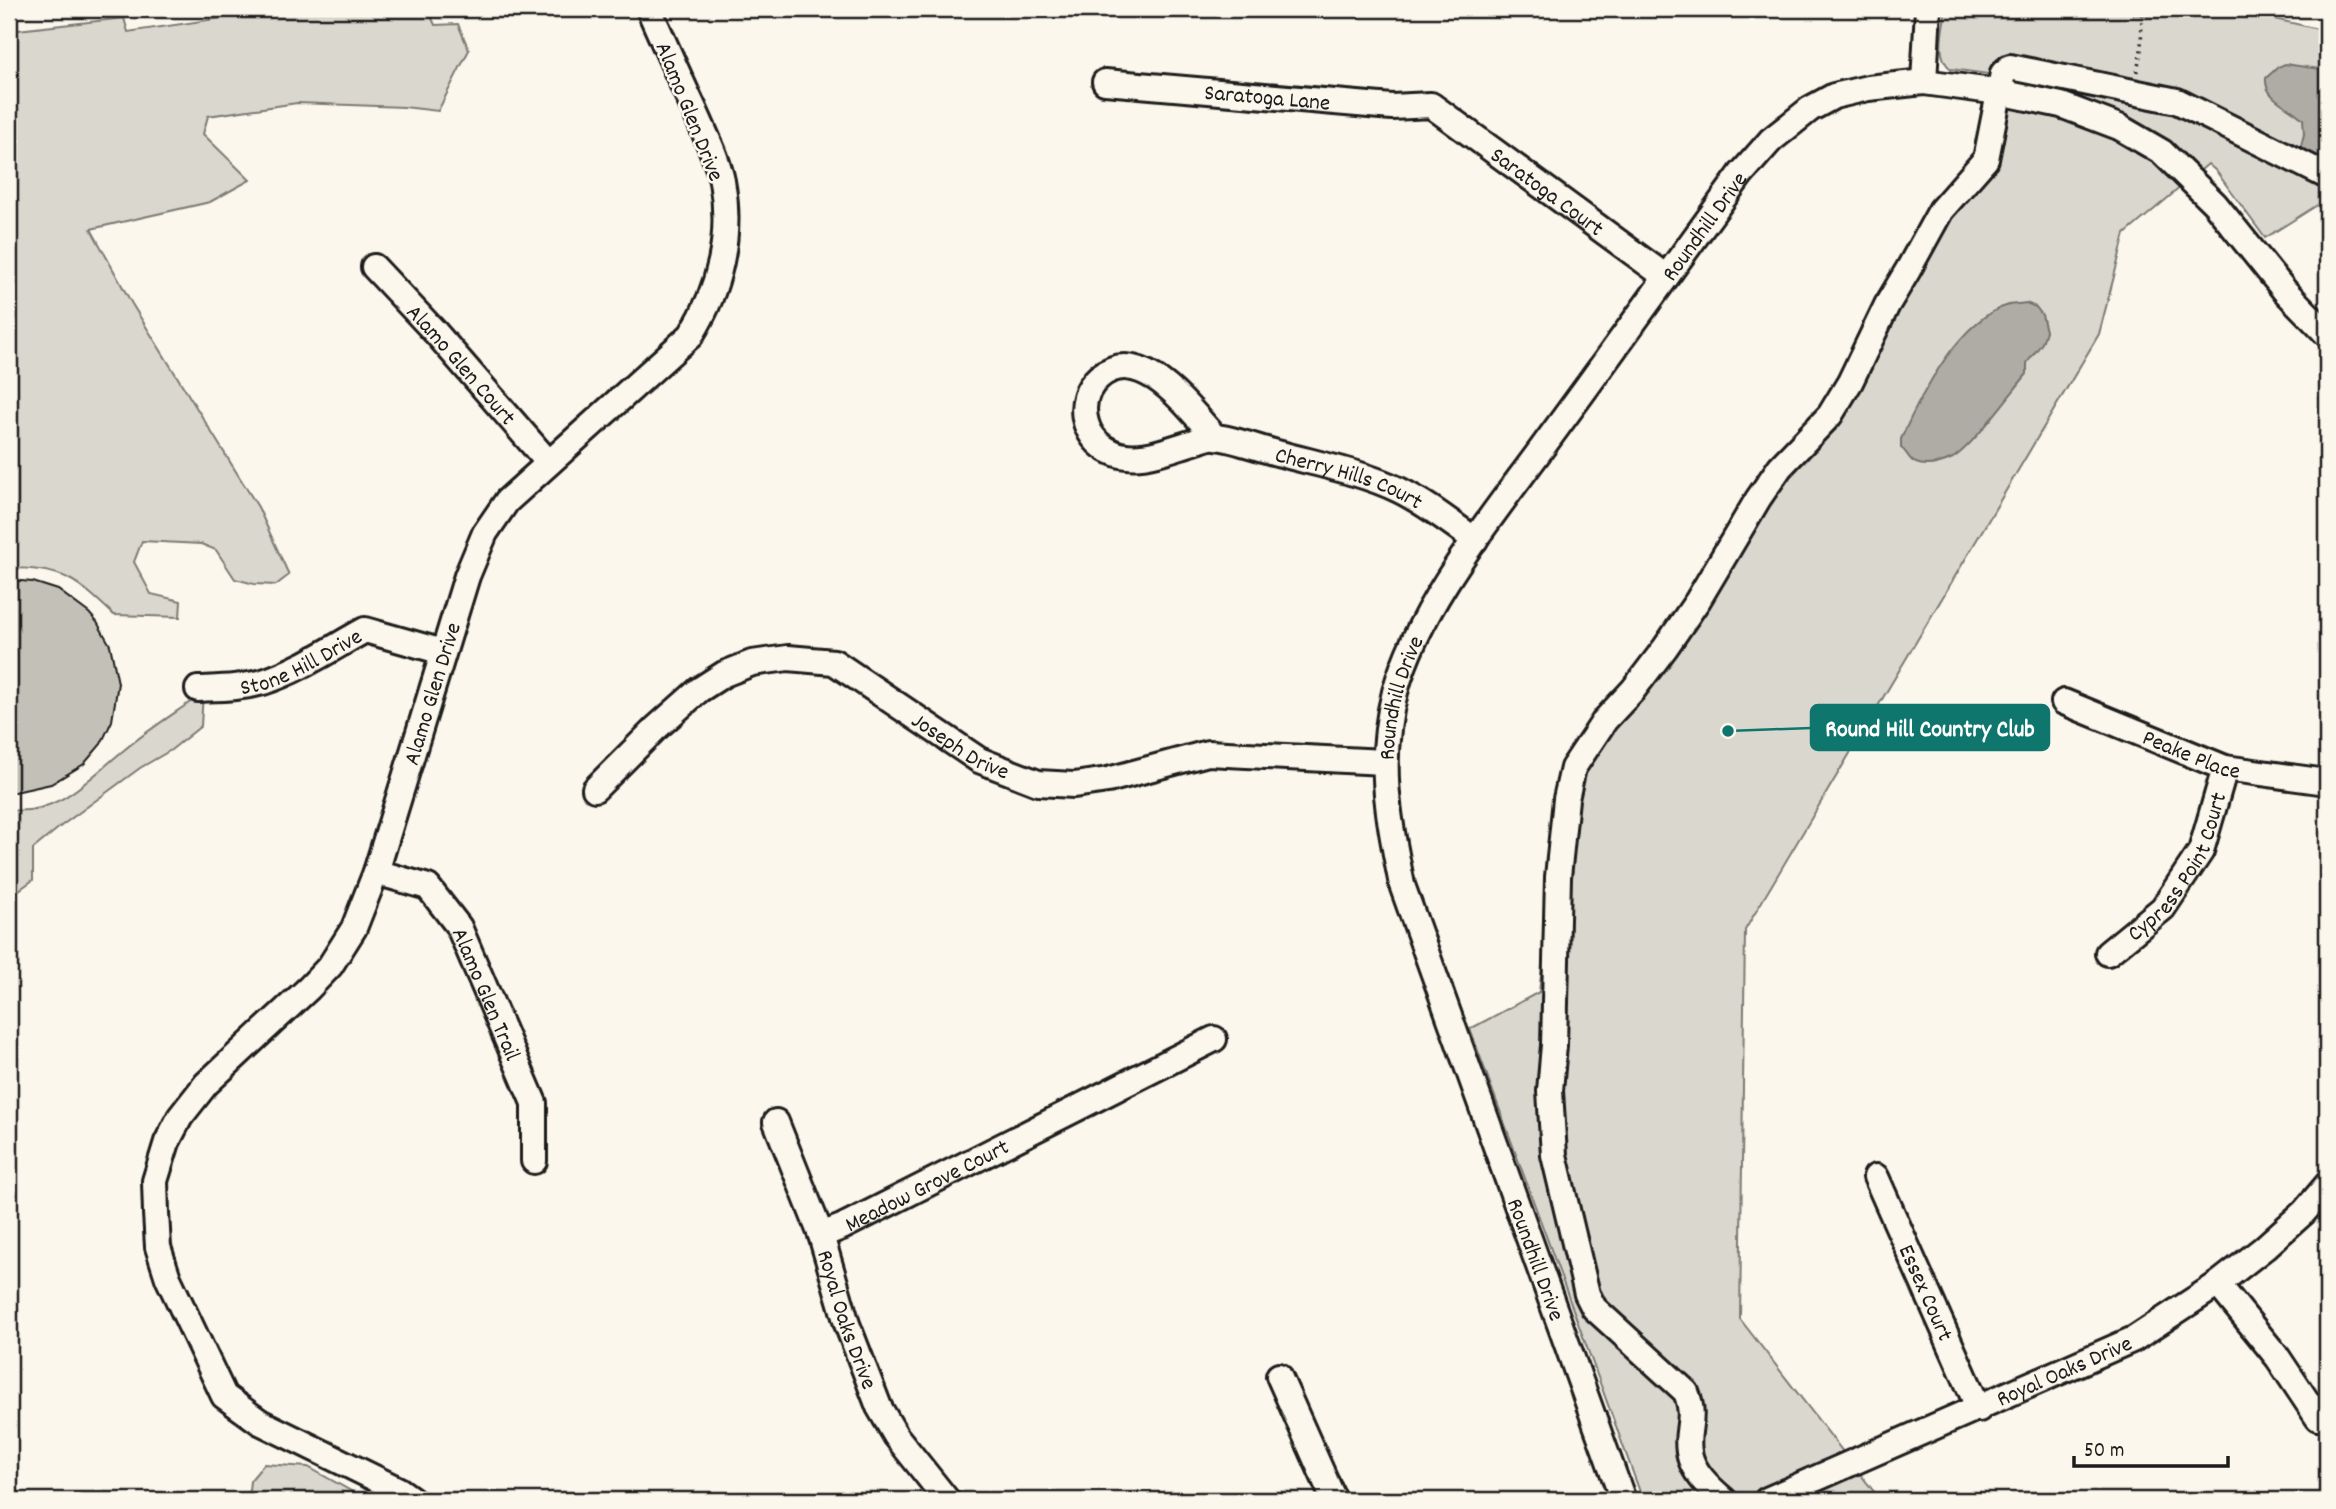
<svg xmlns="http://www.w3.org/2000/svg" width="2336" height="1509" font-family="Dekko,sans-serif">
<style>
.green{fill:#dad7ce;stroke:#7b7a75;stroke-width:2}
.water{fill:#afaca5;stroke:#74726e;stroke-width:2}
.building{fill:#c3c0b8;stroke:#1c1c1c;stroke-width:2}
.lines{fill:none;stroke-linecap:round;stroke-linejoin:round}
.minor-casing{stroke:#1c1c1c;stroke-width:30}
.path{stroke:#1c1c1c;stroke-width:3.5;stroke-dasharray:2 5;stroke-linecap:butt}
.minor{stroke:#fbf7ec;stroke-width:24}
.labels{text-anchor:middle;stroke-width:5;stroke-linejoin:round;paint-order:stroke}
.street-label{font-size:23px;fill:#1c1c1c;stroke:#fbf7ec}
.leader{fill:none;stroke:#0f766e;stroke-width:2.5}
.callout-dot{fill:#0f766e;stroke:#fbf7ec;stroke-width:2.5}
.callout{fill:#0f766e;stroke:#0f766e;stroke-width:2.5}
.callout-label{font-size:24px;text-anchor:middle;font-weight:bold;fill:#fff}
</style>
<rect width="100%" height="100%" fill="#fbf7ec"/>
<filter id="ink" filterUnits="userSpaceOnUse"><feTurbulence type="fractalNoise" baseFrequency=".0143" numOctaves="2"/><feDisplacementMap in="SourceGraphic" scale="14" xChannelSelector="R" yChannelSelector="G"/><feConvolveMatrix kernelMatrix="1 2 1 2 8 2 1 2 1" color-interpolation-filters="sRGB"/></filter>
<g filter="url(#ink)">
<g class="green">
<path d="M282,9H428L435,25L458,24L469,50L438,111L404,107L297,103L208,116L203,134L250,180L210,202L91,229L132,304L258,507L289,575L276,585L254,584L235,579L216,550L201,544L142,541L134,562L151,594L181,601L180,617L114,615C76,579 63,568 9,568V31L124,18L128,32Z"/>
<path d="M1946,9H2253L2257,15L2327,31V199L2265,238L2216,171L2208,164L2125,234L2099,334L1745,930L1740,1319L1875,1493L1887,1500H1643L1470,1029L1539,992L1551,893L1573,757L1811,421L1865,340L1981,148L1996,75L1951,69C1934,56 1944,27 1946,9Z"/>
<path d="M203,693L201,726L171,750L140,768L61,826L33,849V880L9,897V810C58,816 89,778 124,750C149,729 177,712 203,693Z"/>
<path d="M264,1464L308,1467L367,1500H248L250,1481Z"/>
</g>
<g class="water">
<path d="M2285,64L2327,70V158L2318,160L2300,150L2304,134L2303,119C2290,106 2264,99 2266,78L2278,67Z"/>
<path d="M2026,303L2036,307L2042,315L2046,331L2042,343L2027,363V374C2010,394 1973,446 1953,458C1942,463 1927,468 1916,463C1908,460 1908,452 1901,448V439C1920,396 1960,318 2009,305C2015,304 2021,304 2026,303Z"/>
</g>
<g class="building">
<path d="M2133,9H2152V15L2133,14Z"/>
<path d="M9,580L33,582L58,590L89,613L97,622L110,645L118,683L112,721L101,744L84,764L51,784L15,792H9Z"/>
</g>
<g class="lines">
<defs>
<g id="minor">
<path id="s1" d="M1105,82L1392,107L1431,105L1666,277"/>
<path d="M1924,82L1928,9"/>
<path id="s2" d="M374,267L436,333L548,462"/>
<path id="s3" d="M1214,436C1189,409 1141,342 1099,377C1074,399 1082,439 1112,452C1137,464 1169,449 1194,442C1201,440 1209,436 1215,437C1232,438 1260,449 1277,453C1317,464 1362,472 1399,490C1426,503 1451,523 1475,540"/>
<path id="s4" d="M198,689C220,688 241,688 263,682C298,671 332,648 365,630L443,652"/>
<path id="s5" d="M2064,702L2225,768L2327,782"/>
<path id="s6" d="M595,789L655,729L699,690L724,674L752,663L788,658L834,662L979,760L1038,783L1074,785L1108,780L1208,753L1384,762"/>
<path id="s7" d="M376,872L428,887L459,927L534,1103V1161"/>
<path id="s8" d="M2108,953L2163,908L2201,851L2225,768"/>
<path id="s9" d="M776,1122L821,1235L847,1324L879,1407L896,1436L947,1500"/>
<path id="s10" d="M1876,1177L1979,1409"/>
<path id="s11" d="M821,1235L842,1227L1214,1039"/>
<path d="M2218,1284L2278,1358L2318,1418"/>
<path d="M1279,1376L1334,1500"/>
<path id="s12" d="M413,1500L399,1490L260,1422L224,1396L168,1278L158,1247L156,1213L155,1181L167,1142L180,1117L206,1084L309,988L330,966L354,928L376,872L467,576L485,533L507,501L691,335C720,289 732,235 722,181C717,157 705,134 695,111C679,77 664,43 649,9"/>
<path id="s13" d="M1623,1500L1402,885C1388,814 1377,763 1395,692C1418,606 1490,519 1542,448C1609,357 1675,265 1741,174L1771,140L1810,109L1834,96L1868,88L1924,82L1999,92L2061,105L2119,127L2162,152L2215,204L2285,291L2327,334"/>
<path d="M1724,1500C1710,1488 1692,1472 1689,1452C1685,1428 1697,1420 1686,1392L1594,1308L1587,1294L1554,1155L1550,1091L1554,1045L1558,877L1566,799L1573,768L1605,720L1633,690L1665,648L1698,600L1758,499L1780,467L1830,415L1850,382L1887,305L1908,270L1941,210L1986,159L2003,73L2010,67L2177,101L2327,176"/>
<path id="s14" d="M1767,1500L2134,1339L2218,1284L2264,1248L2304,1212L2327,1185"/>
</g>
</defs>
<use href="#minor" class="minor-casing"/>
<path class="path" d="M2137,72L2141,50L2142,15"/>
<use href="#minor" class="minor"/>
</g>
</g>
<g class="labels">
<g class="street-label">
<text dy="8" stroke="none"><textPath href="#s1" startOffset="163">Saratoga Lane</textPath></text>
<text transform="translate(691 111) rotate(68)" y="8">Alamo Glen Drive</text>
<text dy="8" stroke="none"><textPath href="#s1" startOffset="472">Saratoga Court</textPath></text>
<text dy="8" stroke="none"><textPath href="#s13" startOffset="1410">Roundhill Drive</textPath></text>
<text dy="8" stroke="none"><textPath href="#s2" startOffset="131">Alamo Glen Court</textPath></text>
<text dy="8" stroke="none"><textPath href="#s3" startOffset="481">Cherry Hills Court</textPath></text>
<text dy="8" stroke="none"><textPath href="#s4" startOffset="108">Stone Hill Drive</textPath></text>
<text dy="8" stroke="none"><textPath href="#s12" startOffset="1020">Alamo Glen Drive</textPath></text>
<text dy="8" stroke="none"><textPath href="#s13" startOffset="844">Roundhill Drive</textPath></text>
<text dy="8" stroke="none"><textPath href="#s6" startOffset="438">Joseph Drive</textPath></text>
<text dy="8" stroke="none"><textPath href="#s5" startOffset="138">Peake Place</textPath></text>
<text dy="8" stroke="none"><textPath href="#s8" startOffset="114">Cypress Point Court</textPath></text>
<text dy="8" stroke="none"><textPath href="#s7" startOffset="177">Alamo Glen Trail</textPath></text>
<text dy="8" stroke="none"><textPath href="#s11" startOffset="117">Meadow Grove Court</textPath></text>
<text transform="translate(1537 1259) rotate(70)" y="8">Roundhill Drive</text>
<text dy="8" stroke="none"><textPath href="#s10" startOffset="126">Essex Court</textPath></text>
<text dy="8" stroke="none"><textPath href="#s9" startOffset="210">Royal Oaks Drive</textPath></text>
<text dy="8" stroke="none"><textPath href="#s14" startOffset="324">Royal Oaks Drive</textPath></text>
</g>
</g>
<path class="leader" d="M1728 731L1811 728"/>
<circle class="callout-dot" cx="1728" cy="731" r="7"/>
<rect class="callout" x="1811" y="705" width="238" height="45" rx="7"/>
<g class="callout-label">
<text x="1930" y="736">Round Hill Country Club</text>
</g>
<rect width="2336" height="1509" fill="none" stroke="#fbf7ec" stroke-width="35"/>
<rect x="18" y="18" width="2301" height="1474" fill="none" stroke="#1c1c1c" stroke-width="2.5" filter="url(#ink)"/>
<path d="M2074 1456v10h154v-10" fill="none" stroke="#1c1c1c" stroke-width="3.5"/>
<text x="2084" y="1456" font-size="21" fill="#1c1c1c" stroke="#fbf7ec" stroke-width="5" paint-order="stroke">50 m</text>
</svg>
